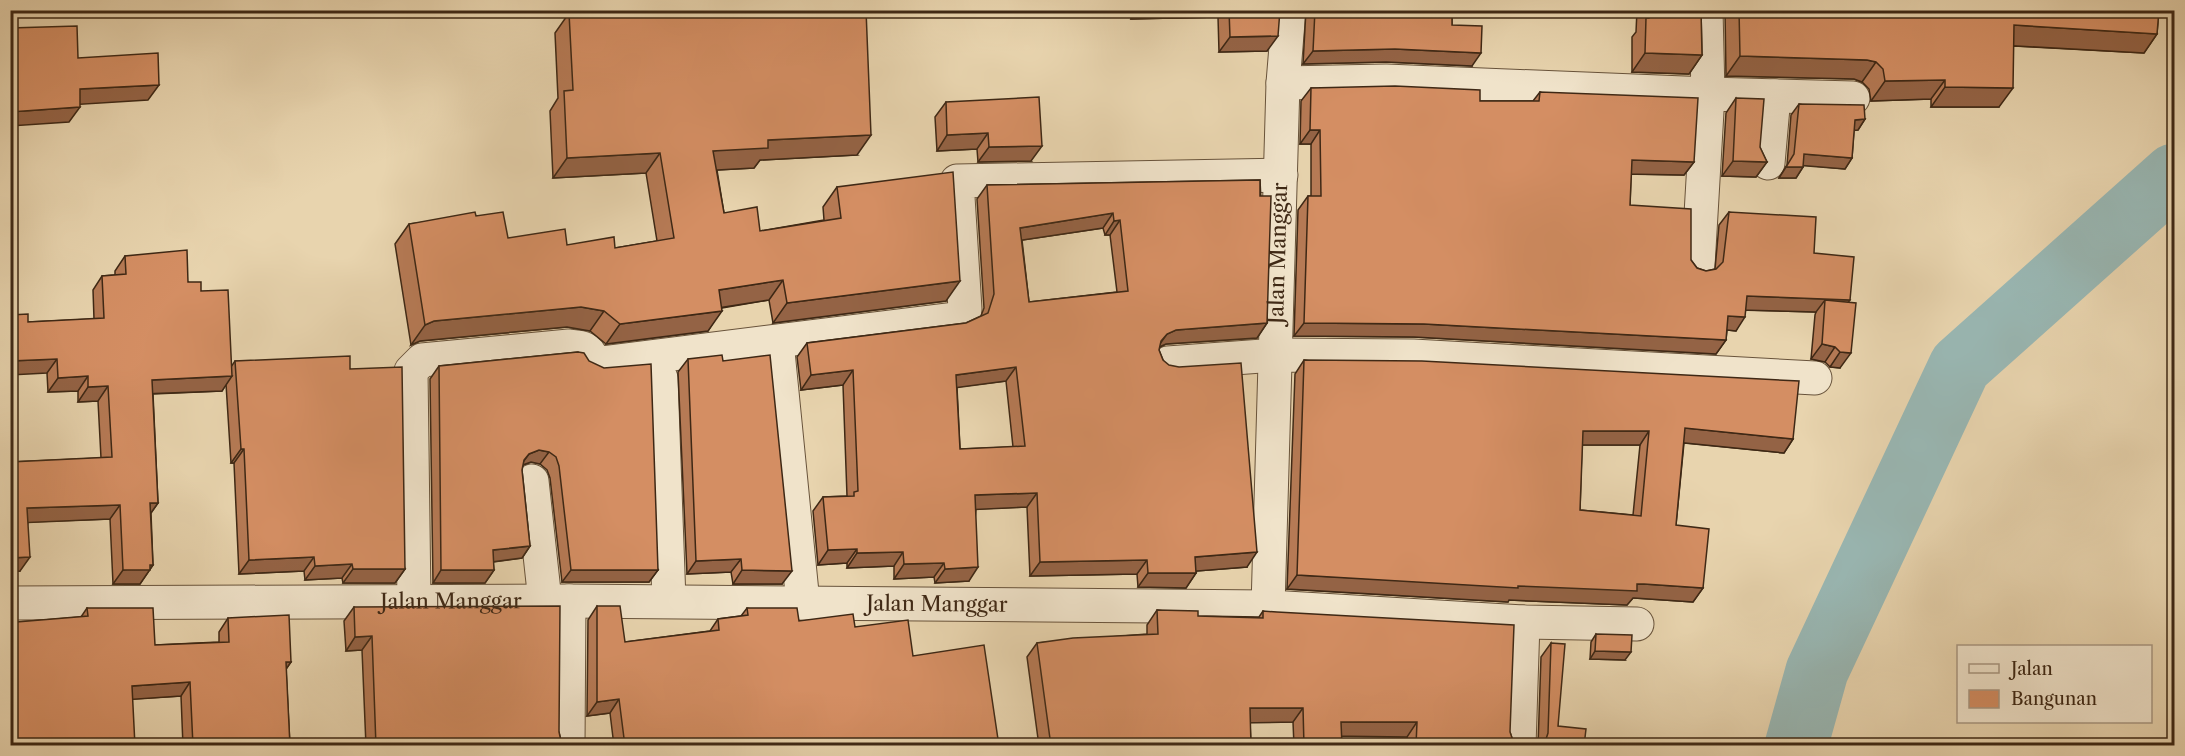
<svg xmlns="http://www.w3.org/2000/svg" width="2185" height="756" font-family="'Libre Caslon Text',serif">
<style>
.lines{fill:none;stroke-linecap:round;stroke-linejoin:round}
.river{stroke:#99b7b3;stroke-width:63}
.minor-casing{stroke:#68533b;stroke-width:35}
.minor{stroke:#f0e3ca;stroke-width:33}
.wall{fill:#b67a55;stroke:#3e2815;stroke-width:1.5;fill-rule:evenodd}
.shaded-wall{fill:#946345;stroke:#3e2815;stroke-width:1.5}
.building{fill:#d48e63;stroke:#3e2815;stroke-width:1.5;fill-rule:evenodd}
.labels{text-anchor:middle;stroke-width:4.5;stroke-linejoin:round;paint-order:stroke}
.street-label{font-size:21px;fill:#3e2815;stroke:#f0e3ca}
</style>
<rect width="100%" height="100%" fill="#e8d4ae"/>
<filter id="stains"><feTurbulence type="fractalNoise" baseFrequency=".00333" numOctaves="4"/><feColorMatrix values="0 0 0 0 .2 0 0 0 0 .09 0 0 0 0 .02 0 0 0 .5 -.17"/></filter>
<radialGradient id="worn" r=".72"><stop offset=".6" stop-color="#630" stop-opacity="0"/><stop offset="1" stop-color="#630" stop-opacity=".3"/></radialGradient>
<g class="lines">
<path class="river" d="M1796,746L1817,671L1960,366L2174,175"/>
<defs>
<g id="minor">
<path d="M1283,83L1386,81L1708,94L1706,10"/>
<path d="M1768,163L1774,96"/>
<path d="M1698,266L1708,94L1853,98"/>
<path d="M777,342L803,603"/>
<path d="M1168,363L1275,355L1413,356L1815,378"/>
<path d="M661,378L669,601"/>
<path d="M532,481L545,601"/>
<path d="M414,601L411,371L422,360L569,346C582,347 588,347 593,360L601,363L954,319L964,315L965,309L957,181L1281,175"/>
<path id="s1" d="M10,603L569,601L1268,607L1283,83L1289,10"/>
<path d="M1268,607L1523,622L1637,624"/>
<path d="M568,746L569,601"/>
<path d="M1519,746L1523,622"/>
</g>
</defs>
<use href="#minor" class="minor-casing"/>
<use href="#minor" class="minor"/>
</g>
<g class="wall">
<path d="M1131,10H1280L1267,51L1219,52L1218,17L1131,19Z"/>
<path d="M1306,10H1452V25L1472,66L1386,62L1303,64Z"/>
<path d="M1637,10H1701L1702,55L1689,74L1632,72V37L1636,32Z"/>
<path d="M1725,10H2159L2157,34L2144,53L2013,46L1999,107H1931V99L1871,101L1869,89L1862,82L1854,79L1726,76Z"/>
<path d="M569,13L857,155L760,160L754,168L717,170L724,213L760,231L824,220L823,207L837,187L946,301L773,323L769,300L722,308L708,331L606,344L590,331L567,327L420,341L411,345L395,244L409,224L476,216L508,238L567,245L615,248L657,241L646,173L553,178L550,111L558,98L555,33Z"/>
<path d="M1311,88L1480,101H1533L1540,92L1694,162L1684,175L1631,174L1630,205L1691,260L1697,268L1706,271L1715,269L1719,225L1729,212L1814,253L1848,302L1840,368L1830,367L1825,362L1811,359L1815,315L1816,312L1746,310L1736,331L1727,330L1726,340L1716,354L1414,337L1294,336L1298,210L1308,196H1311V144H1300L1301,101Z"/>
<path d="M1736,98L1767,162L1756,177L1722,176L1726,113Z"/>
<path d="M946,102L1031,161L978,162L977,149L937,151L935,117Z"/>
<path d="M1799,104L1865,119L1858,130H1854L1852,158L1845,169L1803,165V167L1796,178H1779L1787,165L1791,115Z"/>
<path d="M1260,180L1267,323L1257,338L1166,344L1160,347L1159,350L1247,567L1196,571V573L1186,588L1138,587L1137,574L1030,576L1027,507L976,509L969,581L935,583L934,577L894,579V566L847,568V563L818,565L813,511L823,497L847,496L843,385L801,390L797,357L807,343L966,323L981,316L984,308L977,199L987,185ZM1103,228L1105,235H1110L1117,292L1029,302L1022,240ZM1006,381L1013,447L960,449L957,387Z"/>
<path d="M125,256L188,282L201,291L231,367L235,361L350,369L405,569L395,583H343L342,578L305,580L304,571L239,574L234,463H231L226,384L222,391L153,394L158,503L151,513L153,565L140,584H113L110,519L28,522L20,571L10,572V462L101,458L98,401L78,402V391L48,392L47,373L28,322L94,319L93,290L102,276L115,275V271Z"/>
<path d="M578,352L658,570L649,582H562L550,478L547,470L540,464L531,462L523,465L522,470L530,546L522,558L493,562L494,570L485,583H433L430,379L439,366Z"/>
<path d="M688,359L723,361L782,584H733L731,572L687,574L678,372Z"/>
<path d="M1304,360L1793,439L1784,453L1684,443L1676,525L1703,588L1693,602L1634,598H1633L1627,605L1509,600L1508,602L1287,589L1295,374ZM1582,445H1640L1633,515L1580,510Z"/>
<path d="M597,606L625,642L710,631L718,619L741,616L747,608L799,621L855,627L913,656L999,746H614L610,713L587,716L588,620Z"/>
<path d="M354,607L559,732L561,741L565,746H366L362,650L346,651L344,621Z"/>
<path d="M87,608L155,645L219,642V632L228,618L291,662L286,669L290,746H183L181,696L133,699L17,622L81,617Z"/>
<path d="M1157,610L1198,616L1259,617L1263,611L1510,732L1513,741L1517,746H1407V737L1341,736L1342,746H1294L1293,722H1250L1251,746H1039L1027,657L1037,643L1147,634V625Z"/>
<path d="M1596,634L1625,660L1590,659L1591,642Z"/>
<path d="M1551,643L1558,726L1584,746H1538L1541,657Z"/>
</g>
<g class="shaded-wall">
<path d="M953,10H1000L998,14L950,16Z"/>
<path d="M1137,10H1223L1218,17L1131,19Z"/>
<path d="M2014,25L2157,34L2144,53L2000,45Z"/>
<path d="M1278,36L1267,51L1219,52L1230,37Z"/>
<path d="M1395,49L1481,53L1472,66L1386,62L1303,64L1313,51Z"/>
<path d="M1645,53L1702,55L1689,74L1632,72Z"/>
<path d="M1740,56L1867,60L1876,62L1862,82L1854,79L1726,76Z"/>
<path d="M1945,80L1931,99L1871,101L1885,81Z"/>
<path d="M159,85L148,100L69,105L80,89Z"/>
<path d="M1945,87L2013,88L1999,107H1931Z"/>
<path d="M80,107L69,122L10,126V112Z"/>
<path d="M1865,119L1858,130L1847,131L1855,120Z"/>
<path d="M1310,130H1320L1311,144H1300Z"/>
<path d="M988,133L977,149L937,151L947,135Z"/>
<path d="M871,135L857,155L760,160L754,168L699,171L713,151L768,140Z"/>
<path d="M1042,146L1031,161L978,162L989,147Z"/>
<path d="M660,153L646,173L553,178L567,158Z"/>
<path d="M1804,154L1852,158L1845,169L1796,165Z"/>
<path d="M1632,160L1694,162L1684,175L1622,174Z"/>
<path d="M1733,161L1767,162L1756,177L1722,176Z"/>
<path d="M1786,167H1803L1796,178H1779Z"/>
<path d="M1113,213L1103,228L1010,242L1020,228Z"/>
<path d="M1120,220L1110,235H1105L1114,221Z"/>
<path d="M783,280L769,300L705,310L719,290Z"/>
<path d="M960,281L946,301L773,323L787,303Z"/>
<path d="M1747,296L1850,300L1841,313L1825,300L1816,312L1738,310Z"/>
<path d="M581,307L604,311L590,331L567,327L420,341L411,345L425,325L434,321Z"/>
<path d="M722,311L708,331L606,344L620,324Z"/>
<path d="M1728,316L1745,317L1736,331L1718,329Z"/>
<path d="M1267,323L1257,338L1166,344L1157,348L1167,334L1176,330Z"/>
<path d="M1304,323L1424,324L1726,340L1716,354L1414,337L1294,336Z"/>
<path d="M1822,344L1835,347L1825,362L1811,359Z"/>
<path d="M1840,352L1851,353L1840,368L1830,367Z"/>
<path d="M57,359L47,373L10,375V361Z"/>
<path d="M1016,367L1006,381L946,389L956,375Z"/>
<path d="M853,370L843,385L801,390L811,375Z"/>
<path d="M88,376L78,391L48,392L58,378Z"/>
<path d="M232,376L222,391L142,394L152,380Z"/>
<path d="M108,386L98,401L78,402L88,387Z"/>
<path d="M1685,428L1793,439L1784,453L1675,442Z"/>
<path d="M1583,431H1649L1640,445H1573Z"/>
<path d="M241,449H244L234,463H231Z"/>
<path d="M539,450L549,452L540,464L531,462L520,466L515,473L529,454Z"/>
<path d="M1037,493L1027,507L965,510L975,495Z"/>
<path d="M150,503H158L148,517Z"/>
<path d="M120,505L110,519L17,523L27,508Z"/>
<path d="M530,546L522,558L484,563L493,550Z"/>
<path d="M857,549L847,563L818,565L828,550Z"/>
<path d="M903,552L894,566L847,568L857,553Z"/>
<path d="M1257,552L1247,567L1185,572L1195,557Z"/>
<path d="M30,557L20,571L10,572V558Z"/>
<path d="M314,557L304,571L239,574L249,560Z"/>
<path d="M741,559L731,572L687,574L696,561Z"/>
<path d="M1147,560L1137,574L1030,576L1040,562Z"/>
<path d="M944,563L934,577L894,579L904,564Z"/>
<path d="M352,564L342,578L305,580L315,566Z"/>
<path d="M150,565H153L140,584H113L123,570Z"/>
<path d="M978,567L969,581L935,583L945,569Z"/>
<path d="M353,569H405L395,583H343Z"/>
<path d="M441,570H494L485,583H433Z"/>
<path d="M571,570H658L649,582H562Z"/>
<path d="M742,570L792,571L782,584H733Z"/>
<path d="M1148,573H1196L1186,588L1138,587Z"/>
<path d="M1297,575L1518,586L1644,584L1703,588L1693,602L1634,598H1633L1627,605L1509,600L1508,602L1287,589Z"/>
<path d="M372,636L362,650L346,651L355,637Z"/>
<path d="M1595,651L1631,652L1625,660L1590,659Z"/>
<path d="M286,662H291L282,675Z"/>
<path d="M190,682L181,696L123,700L132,686Z"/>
<path d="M619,699L610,713L587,716L597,702Z"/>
<path d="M1250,708H1303L1293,722L1240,723Z"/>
<path d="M1341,722H1417L1407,737L1331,736Z"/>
</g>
<g class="building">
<path d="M615,10H866L871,135L768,140V148L713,151L724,213L757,207L760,231L841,218L837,187L953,172L960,281L787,303L783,280L719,290L722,311L620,324L604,311L581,307L434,321L425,325L409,224L475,212L476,216L503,212L508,238L565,229L567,245L614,237L615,248L674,238L660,153L567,158L564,91L573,90L569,13Z"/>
<path d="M1229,10H1280L1278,36L1230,37Z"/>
<path d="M1315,10H1452V25L1482,26L1481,53L1395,49L1313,51Z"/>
<path d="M1650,10H1701L1702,55L1645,53L1646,18H1649Z"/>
<path d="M1739,10H2159L2157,34L2014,25L2013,88L1945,87V80L1885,81L1883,69L1876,62L1867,60L1740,56Z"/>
<path d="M77,26L78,58L158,53L159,85L80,89V107L10,112V28Z"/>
<path d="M1395,86L1480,90V101H1539L1540,92L1698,98L1694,162L1632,160L1630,205L1691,209V260L1697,268L1706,271L1716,269L1723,262L1729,212L1816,217L1814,253L1854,257L1850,300L1747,296L1745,317L1728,316L1726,340L1424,324L1304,323L1308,196H1321L1320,130H1310L1311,88Z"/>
<path d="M1039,97L1042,146L989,147L988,133L947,135L946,102Z"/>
<path d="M1736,98L1764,99L1760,147L1767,162L1733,161Z"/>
<path d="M1799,104L1864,105L1865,119L1855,120L1852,158L1804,154L1803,167H1786L1794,154Z"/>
<path d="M1260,180V196H1271L1267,323L1176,330L1167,334L1161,341L1159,350L1163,360L1169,365L1179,367L1241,363L1257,552L1195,557L1196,573H1148L1147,560L1040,562L1037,493L975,495L978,567L945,569L944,563L904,564L903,552L857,553V549L828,550L823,497L854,496V492L858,491L853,370L811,375L807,343L966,323L988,313L994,294L987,185ZM1113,213L1114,221L1120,220L1128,291L1029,302L1020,228ZM1016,367L1025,446L960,449L956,375Z"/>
<path d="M187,250L188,282H201V291L228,290L232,376L152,380L158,503H150L153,565H150V570H123L120,505L27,508L30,557L10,558V462L112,457L108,386L88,387V376L58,378L57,359L10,361V315L28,314V322L104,318L102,276L126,274L125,256Z"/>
<path d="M1825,300L1856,303L1851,353L1840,352L1835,347L1822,344Z"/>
<path d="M578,352L584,353L589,361L604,368L651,364L658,570H571L559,466L556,457L549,452L539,450L529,454L524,460L522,470L530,546L493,550L494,570H441L439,366Z"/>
<path d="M722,355L723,361L770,355L792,571L742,570L741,559L696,561L688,359Z"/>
<path d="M350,356V369L402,367L405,569H353L352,564L315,566L314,557L249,560L244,449H241L235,361Z"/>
<path d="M1304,360L1422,361L1799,381L1793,439L1685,428L1676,525L1709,529L1703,588L1644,584H1637V591L1518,586V588L1297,575ZM1583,431H1649L1641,516L1580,510Z"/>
<path d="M560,606L559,732L561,741L565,746H376L372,636L355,637L354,607Z"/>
<path d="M597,606H620L625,642L719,630L718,619L748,615L747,608H797L799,621L853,614L855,627L908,620L913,656L984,645L999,746H625L619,699L597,702Z"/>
<path d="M15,607L17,622L88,616L87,608H153L155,645L229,642L228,618L289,615L291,662H286L290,746H193L190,682L132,686L135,746H10V608Z"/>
<path d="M1157,610L1198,611V616L1263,618V611L1277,612L1514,625L1510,732L1513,741L1517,746H1416L1417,722H1341L1342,746H1304L1303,708H1250L1251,746H1051L1037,643L1073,638L1158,634Z"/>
<path d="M1596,634L1632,635L1631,652L1595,651Z"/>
<path d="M1551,643L1565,644L1558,726L1586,729L1584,746H1541L1545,742L1548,733Z"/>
</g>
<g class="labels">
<g class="street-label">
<text dy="7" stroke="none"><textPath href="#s1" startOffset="1612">Jalan Manggar</textPath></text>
<text dy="7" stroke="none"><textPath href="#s1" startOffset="441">Jalan Manggar</textPath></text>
<text dy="7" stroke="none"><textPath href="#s1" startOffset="927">Jalan Manggar</textPath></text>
</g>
</g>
<rect width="2185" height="756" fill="none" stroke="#e8d4ae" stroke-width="36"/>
<rect x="12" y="12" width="2161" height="732" fill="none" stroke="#3e2815" stroke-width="3"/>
<rect x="18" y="18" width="2149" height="720" fill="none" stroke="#3e2815" stroke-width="1.5"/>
<rect x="1957" y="645" width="195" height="78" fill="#f0e3ca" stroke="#a99882" stroke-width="1.5"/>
<rect x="1969" y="664" width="30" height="9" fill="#f0e3ca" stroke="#a99882" stroke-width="1.5"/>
<text x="2011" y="675" font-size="18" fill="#3e2815">Jalan</text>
<rect x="1969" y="690" width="30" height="18" fill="#d48e63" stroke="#a99882" stroke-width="1.5"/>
<text x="2011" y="705" font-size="18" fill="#3e2815">Bangunan</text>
<rect width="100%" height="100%" filter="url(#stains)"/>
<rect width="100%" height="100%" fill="url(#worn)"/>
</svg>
